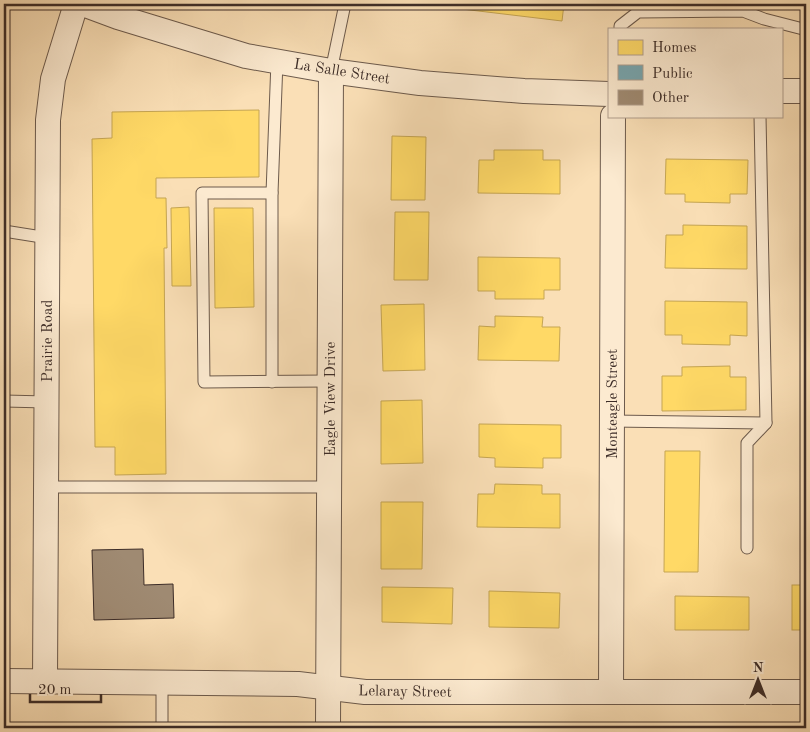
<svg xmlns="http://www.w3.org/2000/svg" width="810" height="732" font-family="'Old Standard TT',serif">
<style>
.homes{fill:#ffd966;stroke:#c5a553}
.public{fill:#76a5af;stroke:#658186}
.building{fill:#9f8a72;stroke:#3d2d28}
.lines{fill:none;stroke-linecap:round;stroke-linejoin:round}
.lane-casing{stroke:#6c5a4c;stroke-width:13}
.street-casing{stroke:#6c5a4c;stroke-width:26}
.lane{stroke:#fcead0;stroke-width:11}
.street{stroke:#fcead0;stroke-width:24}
.labels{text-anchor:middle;stroke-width:5;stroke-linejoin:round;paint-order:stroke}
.street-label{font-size:15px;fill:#3d2d28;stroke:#fcead0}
</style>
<rect width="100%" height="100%" fill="#fadfb6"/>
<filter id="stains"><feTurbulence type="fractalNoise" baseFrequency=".004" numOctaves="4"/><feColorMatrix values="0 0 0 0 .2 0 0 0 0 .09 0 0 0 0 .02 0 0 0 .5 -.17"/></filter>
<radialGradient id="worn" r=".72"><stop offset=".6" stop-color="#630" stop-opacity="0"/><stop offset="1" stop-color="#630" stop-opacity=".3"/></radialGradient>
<g class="homes">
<path d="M420,4H564L562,21Z"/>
<path d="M259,110V177L156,178V198H166L167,248H164L166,474L115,475V447H95L92,139L112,138V112Z"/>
<path d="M392,136L426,137L425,200H391Z"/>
<path d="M494,150H543V160H560V194L478,193L479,160H494Z"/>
<path d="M666,159L748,160L747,194H730V203L685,202V194H665Z"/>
<path d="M189,207L191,286H172L171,208Z"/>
<path d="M214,208H253L254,307L215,308Z"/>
<path d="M395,212H429L428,280H394Z"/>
<path d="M683,225L747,226V269L665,268L666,235H683Z"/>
<path d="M478,257L560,258V290H544V299H495V291H478Z"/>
<path d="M665,301L747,302V336L730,335V345L682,344V335H665Z"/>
<path d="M424,304L425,370L383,371L381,305Z"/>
<path d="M495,316L543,317L542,327H560L559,361L478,360L479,326L495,327Z"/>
<path d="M730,366V377H746V410L662,411V376H682V367Z"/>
<path d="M422,400L423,463L381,464V401Z"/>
<path d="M479,424L561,425V458H543V468L495,467V458L479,457Z"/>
<path d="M665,451H700L698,572H664Z"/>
<path d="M495,484L542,485V494H560V528L477,527L478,494H494Z"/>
<path d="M381,502H423L422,569H381Z"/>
<rect x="792" y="585" width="14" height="45"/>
<path d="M382,587L453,588L452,624L382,622Z"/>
<path d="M489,591L560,593L559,628L489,627Z"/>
<path d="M675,596L749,597V630H675Z"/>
</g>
<rect class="public" x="803" y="244" width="3" height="59"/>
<path class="building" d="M143,549L144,585L173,584L174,618L94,620L92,550Z"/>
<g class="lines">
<defs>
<g id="lane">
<path d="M620,29V26L638,12L743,11L764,19L803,29H806"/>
<path d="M331,71L345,4"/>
<path d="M272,193H202L204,382L330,381"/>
<path d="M4,231L48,238"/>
<path d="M272,382V193L277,61"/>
<path d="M4,401L47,402"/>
<path d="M611,421L766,423"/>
<path d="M47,487H330"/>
<path d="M747,548V443L766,423L760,116"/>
<path d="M162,682V728"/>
</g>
<g id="street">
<path d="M83,4L118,17L246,56L331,71L420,83L524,91L609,94"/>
<path d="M781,91H806"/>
<path d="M4,681L298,684L365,692H806"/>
<path d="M45,681L48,120L53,79L76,4"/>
<path d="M611,692L613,116"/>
<path d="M328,728L331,71"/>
</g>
</defs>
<use href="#lane" class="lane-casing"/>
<use href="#street" class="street-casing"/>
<use href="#lane" class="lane"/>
<use href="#street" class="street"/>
</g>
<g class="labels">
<g class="street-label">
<text transform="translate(342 71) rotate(9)" y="5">La Salle Street</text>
<text transform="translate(47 341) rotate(-90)" y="5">Prairie Road</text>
<text transform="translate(330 399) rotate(-90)" y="5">Eagle View Drive</text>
<text transform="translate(612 404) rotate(-90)" y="5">Monteagle Street</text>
<text transform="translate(405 691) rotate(1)" y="5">Lelaray Street</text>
</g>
</g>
<rect width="810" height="732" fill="none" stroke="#fadfb6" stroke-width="20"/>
<rect x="5" y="5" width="800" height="722" fill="none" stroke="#3d2d28" stroke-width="2.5"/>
<rect x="10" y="10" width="790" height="712" fill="none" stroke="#3d2d28"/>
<rect x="608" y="28" width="175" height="90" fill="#fcead0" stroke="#b09e8d"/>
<rect x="618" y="40" width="25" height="15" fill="#ffd966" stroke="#b09e8d"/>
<text x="652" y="52" font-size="15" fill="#3d2d28">Homes</text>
<rect x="618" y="65" width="25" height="15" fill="#76a5af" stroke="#b09e8d"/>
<text x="652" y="78" font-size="15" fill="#3d2d28">Public</text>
<rect x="618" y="90" width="25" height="15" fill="#9f8a72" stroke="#b09e8d"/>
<text x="652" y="102" font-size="15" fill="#3d2d28">Other</text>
<g transform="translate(758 680)" stroke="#fcead0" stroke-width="4" paint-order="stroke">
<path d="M0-4L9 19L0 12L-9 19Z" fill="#3d2d28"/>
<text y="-8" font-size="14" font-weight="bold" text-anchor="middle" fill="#3d2d28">N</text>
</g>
<path d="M30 694v8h71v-8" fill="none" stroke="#3d2d28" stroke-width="2.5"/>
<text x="38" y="694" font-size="15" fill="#3d2d28" stroke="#fcead0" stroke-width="4" paint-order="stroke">20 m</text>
<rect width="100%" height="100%" filter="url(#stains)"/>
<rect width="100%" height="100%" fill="url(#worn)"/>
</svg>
